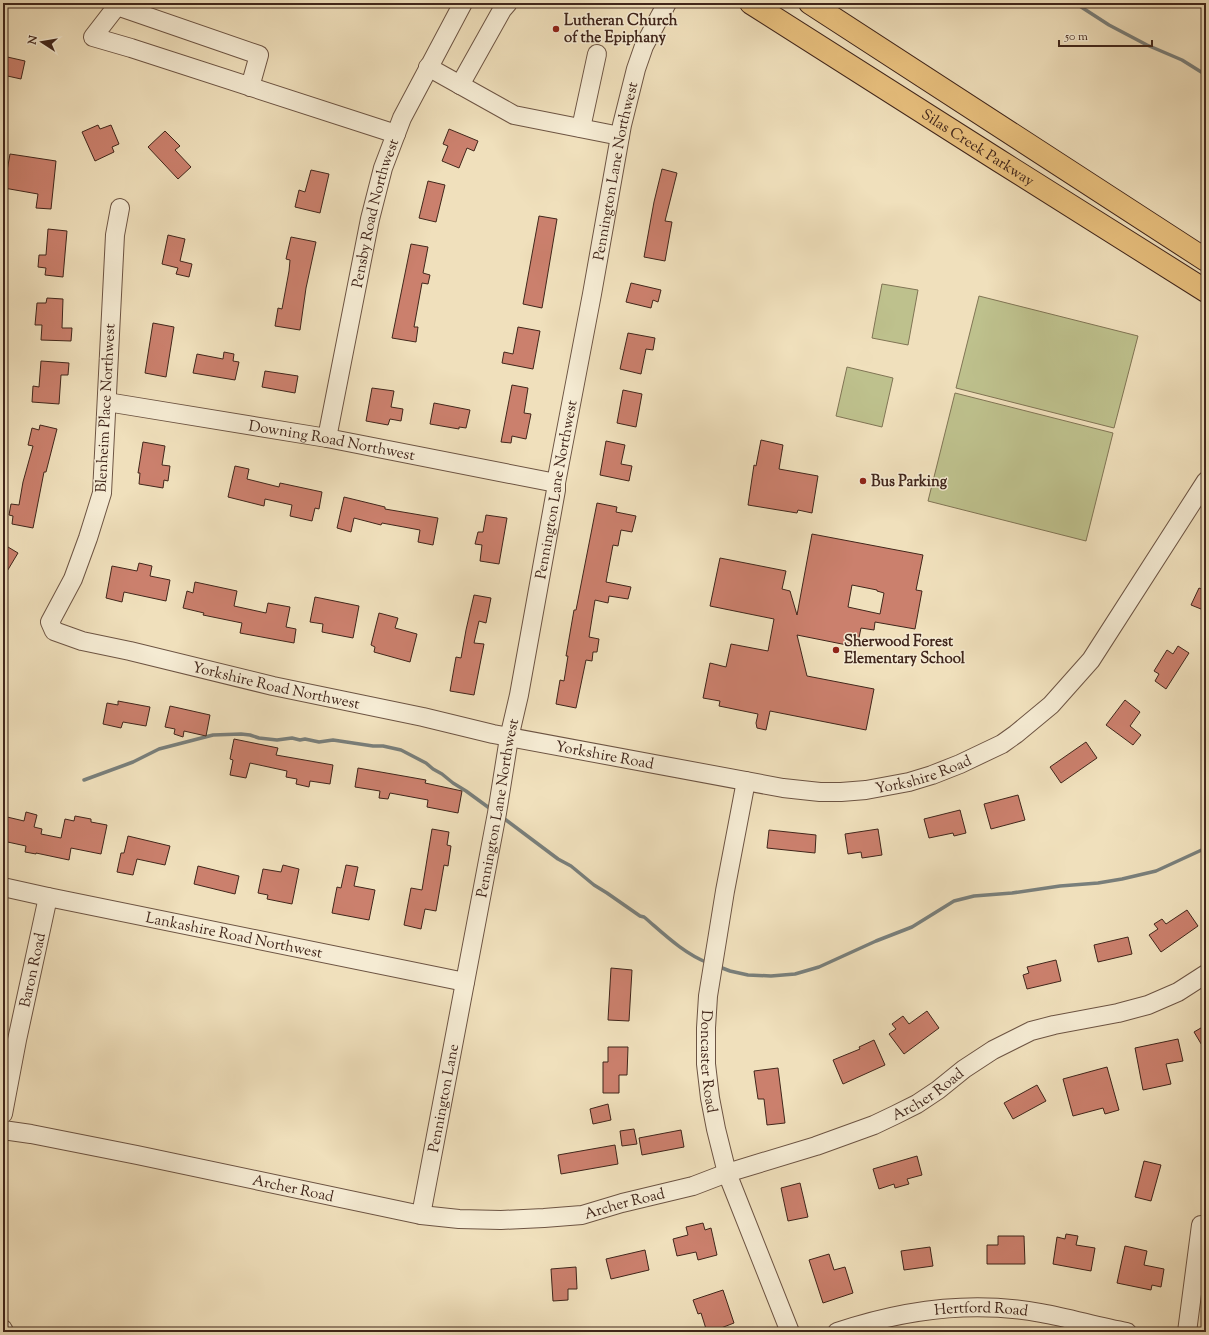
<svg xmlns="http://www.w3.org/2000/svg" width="1209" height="1335" font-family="'Sorts Mill Goudy',serif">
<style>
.green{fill:#bec18d;stroke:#807454}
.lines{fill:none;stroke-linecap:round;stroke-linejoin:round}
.stream{stroke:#797f7b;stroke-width:3.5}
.building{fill:#cb806d;stroke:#41261b;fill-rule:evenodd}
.minor-casing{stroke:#6d5443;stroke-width:20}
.major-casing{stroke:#41261b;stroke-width:24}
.minor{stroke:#f5ebd3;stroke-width:18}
.major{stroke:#e8c07e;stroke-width:22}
.poi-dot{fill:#8f2418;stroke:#f5ebd3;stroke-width:1.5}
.labels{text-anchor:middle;stroke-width:3;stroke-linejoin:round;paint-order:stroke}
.poi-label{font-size:15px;font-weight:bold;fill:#41261b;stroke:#f5ebd3;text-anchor:start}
.street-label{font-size:15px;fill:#41261b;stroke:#f5ebd3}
</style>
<rect width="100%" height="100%" fill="#f0e0bc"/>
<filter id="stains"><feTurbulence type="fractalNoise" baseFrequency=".005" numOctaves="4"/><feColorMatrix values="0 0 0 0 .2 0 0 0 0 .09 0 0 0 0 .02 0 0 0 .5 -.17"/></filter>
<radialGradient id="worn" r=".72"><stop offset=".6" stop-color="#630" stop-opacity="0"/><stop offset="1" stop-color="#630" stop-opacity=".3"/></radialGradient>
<g class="green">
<path d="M882,284L918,290L908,345L872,338Z"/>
<path d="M979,296L1138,336L1114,428L956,388Z"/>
<path d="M847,367L893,378L882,427L836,416Z"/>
<path d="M955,393L1113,433L1086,541L928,501Z"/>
</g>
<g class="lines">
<g class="stream">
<path d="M1075,3L1109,25L1147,45L1182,60L1206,75"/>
<path d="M84,780L133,762L159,749L213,735L241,734L250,735L259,738L277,740L292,738L300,740L305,739L319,742L333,740L373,746H383L401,750L426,763L433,769L442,774L453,783L466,791L492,810"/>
<path d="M502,817L558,859L571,866L594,885L607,893L640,916L644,917C664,934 683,953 708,963"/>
<path d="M717,966L730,971L748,975L771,976L795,974L819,967L876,941L912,927L954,901L974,896L1012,893L1060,886L1098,883L1122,879L1156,871L1206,848"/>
</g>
</g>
<g class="building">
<path d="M3,56L25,61L21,79L3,75Z"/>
<path d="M98,125L100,129L111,125L119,144L112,147L114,152L95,161L82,132Z"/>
<path d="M449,129L478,141L474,151L467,148L459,168L442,161L448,146L443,144Z"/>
<path d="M165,131L180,146L175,150L191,167L178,179L148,147Z"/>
<path d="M10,154L56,161L51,209L36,208L38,194L4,188Z"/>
<path d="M662,169L677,173L665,221L672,222L665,261L644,257L654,202Z"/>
<path d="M311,170L329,174L320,213L295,207L299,190L305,192Z"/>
<path d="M428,181L445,185L436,222L419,218Z"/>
<path d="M539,216L557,219L542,308L523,304Z"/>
<path d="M48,229L67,231L63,277L45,275L46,268L38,267L39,255H46Z"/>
<path d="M168,235L185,239L180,261L192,264L189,277L176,274L178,268L162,264Z"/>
<path d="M291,237L316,242L306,288L300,330L275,326L278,308L282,309L289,271L290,260L286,259Z"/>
<path d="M411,244L428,247L423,273L430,275L428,284L422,283L414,327H418L416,342L392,338Z"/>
<path d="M631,283L661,290L658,302L653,300L651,308L626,302Z"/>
<path d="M47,298L63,299L62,328H72L71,341L41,340L42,325H35L37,303H46Z"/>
<path d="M153,323L174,327L166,377L145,373Z"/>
<path d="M518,327L540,331L533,369L502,363L504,352L513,354Z"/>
<path d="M628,333L655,338L653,350L646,349L641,374L620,369Z"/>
<path d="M224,352L234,354L233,361L239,362L235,380L193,373L197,354L223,359Z"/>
<path d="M41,361L69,363L68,375H61L59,404L32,402L33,386L39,387Z"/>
<path d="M265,371L298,376L295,393L262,387Z"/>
<path d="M512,385L528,388L524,413L531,414L526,439L512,436L511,443L501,442Z"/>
<path d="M372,388L394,391L391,407L403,409L401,421L390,419L388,425L366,421Z"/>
<path d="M623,390L642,394L636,427L617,423Z"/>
<path d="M434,403L470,410L466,428L459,427V429L430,424Z"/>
<path d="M40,425L57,429L46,472H44L33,528L12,524L13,516L9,515L11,504L19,505L23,482L33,446L28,445L32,428L39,430Z"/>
<path d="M761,440L783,445L779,469L818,476L812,513L798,510L797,513L748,505L754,465L756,466Z"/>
<path d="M606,441L625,445L621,464L632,466L629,481L600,475Z"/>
<path d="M143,442L165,446L162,465L170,466L168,481L164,480L163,488L139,484L140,473H138Z"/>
<path d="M235,466L249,469L247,479L279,487L280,483L322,492L319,509L315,508L312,521L290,516L292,505L265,499L264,506L228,497Z"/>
<path d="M344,497L385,507V509L438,518L433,545L418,542L420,530L382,523L381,525L354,518L351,532L337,528Z"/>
<path d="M597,503L617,507L616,512L636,516L632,532L621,530L618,546L613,545L606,582L631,587L628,599L609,596L608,603L595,600L589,637L599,639L597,652H593L592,661L586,660L576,708L556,704L560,680L564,681L568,656H566L574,610H576Z"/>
<path d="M486,515L507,518L499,564L480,561L482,545L475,544L478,532H483Z"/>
<path d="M812,534L923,555L916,590L922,591L915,629L875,622L874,630L861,628L857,647L797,635L807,676L874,689L866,730L770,711L766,730L757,728L756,723L758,714L719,706L720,701L703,698L710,663L726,667L731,644L768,651L774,619L710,606L720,558L786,571L782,589L790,591L797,615ZM852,585L877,590V591L884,593L880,614L848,607Z"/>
<path d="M3,544L18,553L3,578Z"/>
<path d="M139,563L152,566L150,576L170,580L166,601L124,592L122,602L106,598L112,566L137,571Z"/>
<path d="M195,582L237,591L234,606L266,613L268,603L290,607L286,627L296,629L294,643L240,633L242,623L203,615L204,613L183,608L187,591L193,593Z"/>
<path d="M1199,588L1206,591V611L1191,605Z"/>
<path d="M474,595L491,598L486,623L479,621L474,643L484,644L474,695L450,691L456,657L461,658L466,630Z"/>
<path d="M315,597L359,606L353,638L322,632L323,624L310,622Z"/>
<path d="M379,613L398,618L395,628L417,634L410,662L374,652L375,647L371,645Z"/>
<path d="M1178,646L1189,653L1166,689L1155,681L1159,674L1154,671L1167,650L1173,654Z"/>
<path d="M1125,700L1140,712L1130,726L1141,735L1133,745L1106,725Z"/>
<path d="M118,701L150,707L146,726L123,722L121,728L103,724L107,703L118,705Z"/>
<path d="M170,706L210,715L206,736L184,731L183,737L174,734L175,729L165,727Z"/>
<path d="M234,739L278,748L276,755L333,765L330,784L310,781L309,787L296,784L297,779L286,777L287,771L250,763L246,778L230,775L233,760L230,759Z"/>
<path d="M1086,742L1097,758L1061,783L1050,767Z"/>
<path d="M358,768L426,780L425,783L462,791L458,813L427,807L428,800L390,793L388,799L379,798L380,791L355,787Z"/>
<path d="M1018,795L1025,820L991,829L984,804Z"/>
<path d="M960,810L966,833L954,836L953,833L929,838L924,819Z"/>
<path d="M26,812L37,815L34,827L42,829L41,834L61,838L65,819L74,821L75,816L91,819V822L107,825L101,854L71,848L69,860L36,853V854L25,852L26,846L3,841V816L24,821Z"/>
<path d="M432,829L449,832L447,845L451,846L448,866L444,865L436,911L425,909L421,929L404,925L411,888L422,890Z"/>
<path d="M878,829L882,855L862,858L861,852L848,854L845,834Z"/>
<path d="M769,830L816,835L815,853L767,848Z"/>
<path d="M128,836L170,846L165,865L137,859L133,875L117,872L121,853H124Z"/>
<path d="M283,865L299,869L292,904L267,899L268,895L258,893L263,869L281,872Z"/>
<path d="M346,865L358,867L354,886L375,890L369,920L332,913L337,887L341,888Z"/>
<path d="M198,866L239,876L235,894L194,884Z"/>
<path d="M1187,910L1198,926L1161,952L1149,935L1158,929L1154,924L1162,919L1166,924Z"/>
<path d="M1128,937L1132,954L1098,962L1094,945Z"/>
<path d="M1056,960L1061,981L1027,989L1023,975L1029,973L1027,967Z"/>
<path d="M611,968L632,970L629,1021L608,1020Z"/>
<path d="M927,1011L939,1028L904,1054L889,1034L896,1029L892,1024L903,1016L909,1024Z"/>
<path d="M1206,1025V1052L1194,1032Z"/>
<path d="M1178,1039L1183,1061L1166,1064L1171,1084L1143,1090L1135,1048Z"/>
<path d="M874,1040L885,1065L843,1084L833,1060L860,1049L859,1047Z"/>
<path d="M608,1047H628L627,1075H619V1093H603V1062H608Z"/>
<path d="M1107,1067L1119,1110L1105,1114L1103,1108L1073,1116L1063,1079Z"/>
<path d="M778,1068L785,1123L767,1125L764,1099H758L754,1071Z"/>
<path d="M1037,1085L1046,1101L1013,1119L1004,1103Z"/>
<path d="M608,1104L611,1120L593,1124L590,1109Z"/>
<path d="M634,1129L637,1144L622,1146L620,1131Z"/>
<path d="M681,1130L684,1147L642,1155L639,1138Z"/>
<path d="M615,1145L618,1164L561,1174L558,1155Z"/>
<path d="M917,1156L922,1175L907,1179L909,1184L895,1188L894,1184L879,1189L873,1169Z"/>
<path d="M1144,1161L1161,1165L1151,1201L1135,1197Z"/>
<path d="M800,1183L808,1217L788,1221L781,1188Z"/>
<path d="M703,1223L705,1230L711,1228L717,1255L698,1260L696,1252L677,1256L673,1239L688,1235L686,1227Z"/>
<path d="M1066,1234L1078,1236L1076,1245L1095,1248L1091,1271L1053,1264L1057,1237L1065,1239Z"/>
<path d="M998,1236H1024L1025,1264H987V1245H998Z"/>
<path d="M1125,1246L1147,1251L1144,1265L1164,1269L1161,1287L1152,1285L1151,1290L1117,1283Z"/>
<path d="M930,1247L933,1266L904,1270L901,1251Z"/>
<path d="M645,1250L649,1270L611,1279L606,1259Z"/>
<path d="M829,1254L834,1270L845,1267L853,1293L823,1303L809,1260Z"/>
<path d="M576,1267L577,1289H568V1300L553,1301L551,1269Z"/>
<path d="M723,1290L734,1323L721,1328L723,1332H707L701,1313L698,1314L693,1300Z"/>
</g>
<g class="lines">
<defs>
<g id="minor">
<path d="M428,67L514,115L620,136"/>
<path d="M460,85L502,10L508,3"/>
<path d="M250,87L259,55L117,6L93,37L131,48L396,134"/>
<path d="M581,128L597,54"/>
<path id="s1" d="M120,208L115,235L102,493L88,538L73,579L50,622L54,631L82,641L130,651L273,686L423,717L493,734L783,788L820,792H841L866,790L909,782L932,775L960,764L1002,744L1016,734L1051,705L1091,660L1206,481"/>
<path id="s2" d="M107,402L327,438L556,483"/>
<path id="s3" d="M327,438L370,219L383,168L402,118L463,3"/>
<path id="s4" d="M746,781L725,891L708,996L706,1028V1064L710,1098L716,1129L727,1173L790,1332"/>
<path id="s5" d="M3,887L48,897L465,982"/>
<path id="s6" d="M3,1114L17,1040L48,897"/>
<path id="s7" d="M3,1130L31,1134L137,1155L421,1215L459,1219L501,1220L544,1218L582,1215L622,1203L693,1186L727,1173L816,1146L874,1125L895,1115L917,1104L938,1090L964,1069L993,1050L1031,1031L1054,1025L1118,1013L1148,1005L1178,992L1206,974"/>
<path id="s8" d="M421,1215L497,813L509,738L519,695L556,490V483L592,294L622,125L636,69L644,46L667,3"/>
<path d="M3,1329L4,1332"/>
<path id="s9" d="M837,1332C902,1310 972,1300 1041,1313C1070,1318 1098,1327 1127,1332"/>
<path d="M1187,1332L1201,1225"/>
</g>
<g id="major">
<path id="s10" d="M751,3L998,160L1206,291"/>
<path d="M810,3L1206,260"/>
</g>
</defs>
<use href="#minor" class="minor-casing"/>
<use href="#major" class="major-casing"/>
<use href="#minor" class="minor"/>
<use href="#major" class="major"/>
</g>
<g class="poi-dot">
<circle cx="556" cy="29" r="4"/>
<circle cx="863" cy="481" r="4"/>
<circle cx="836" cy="650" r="4"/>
</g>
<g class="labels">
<g class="poi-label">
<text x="564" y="25">Lutheran Church<tspan x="564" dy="17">of the Epiphany</tspan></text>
<text x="871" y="486">Bus Parking</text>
<text x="844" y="646">Sherwood Forest<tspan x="844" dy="17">Elementary School</tspan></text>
</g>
<g class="street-label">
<text dy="5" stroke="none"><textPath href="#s10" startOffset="269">Silas Creek Parkway</textPath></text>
<text dy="5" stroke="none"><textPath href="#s8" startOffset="1062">Pennington Lane Northwest</textPath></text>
<text dy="5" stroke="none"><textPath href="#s3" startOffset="230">Pensby Road Northwest</textPath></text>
<text transform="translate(105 408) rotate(-87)" y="5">Blenheim Place Northwest</text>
<text dy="5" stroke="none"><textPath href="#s2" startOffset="228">Downing Road Northwest</textPath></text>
<text dy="5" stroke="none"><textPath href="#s8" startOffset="738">Pennington Lane Northwest</textPath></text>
<text dy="5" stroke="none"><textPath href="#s1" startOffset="664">Yorkshire Road Northwest</textPath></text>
<text dy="5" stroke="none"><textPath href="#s1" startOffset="1000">Yorkshire Road</textPath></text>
<text dy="5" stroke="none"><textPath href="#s1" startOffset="1324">Yorkshire Road</textPath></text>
<text dy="5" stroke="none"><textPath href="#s8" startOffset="414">Pennington Lane Northwest</textPath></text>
<text dy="5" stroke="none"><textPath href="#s5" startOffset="236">Lankashire Road Northwest</textPath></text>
<text dy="5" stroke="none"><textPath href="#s6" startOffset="147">Baron Road</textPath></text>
<text dy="5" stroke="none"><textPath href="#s4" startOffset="284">Doncaster Road</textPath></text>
<text dy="5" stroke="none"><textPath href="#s7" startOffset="956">Archer Road</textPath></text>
<text dy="5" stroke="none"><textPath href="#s8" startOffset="119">Pennington Lane</textPath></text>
<text dy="5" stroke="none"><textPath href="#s7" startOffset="296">Archer Road</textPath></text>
<text dy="5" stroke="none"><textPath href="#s7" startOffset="632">Archer Road</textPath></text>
<text dy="5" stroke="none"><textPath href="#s9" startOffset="147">Hertford Road</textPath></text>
</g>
</g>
<rect width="1209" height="1335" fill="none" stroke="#f0e0bc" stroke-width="16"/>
<rect x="4" y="4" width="1201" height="1327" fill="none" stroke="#41261b" stroke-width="2"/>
<rect x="8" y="8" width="1193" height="1319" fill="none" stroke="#41261b"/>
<g transform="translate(42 42) rotate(282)" stroke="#f5ebd3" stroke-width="3" paint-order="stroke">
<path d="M0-3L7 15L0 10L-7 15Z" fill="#41261b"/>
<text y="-6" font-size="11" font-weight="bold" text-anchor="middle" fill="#41261b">N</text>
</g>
<path d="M1059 40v6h93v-6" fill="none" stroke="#41261b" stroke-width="2"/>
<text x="1065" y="40" font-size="12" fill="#41261b" stroke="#f5ebd3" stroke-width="3" paint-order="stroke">50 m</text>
<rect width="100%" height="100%" filter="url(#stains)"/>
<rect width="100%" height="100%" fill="url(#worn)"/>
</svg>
